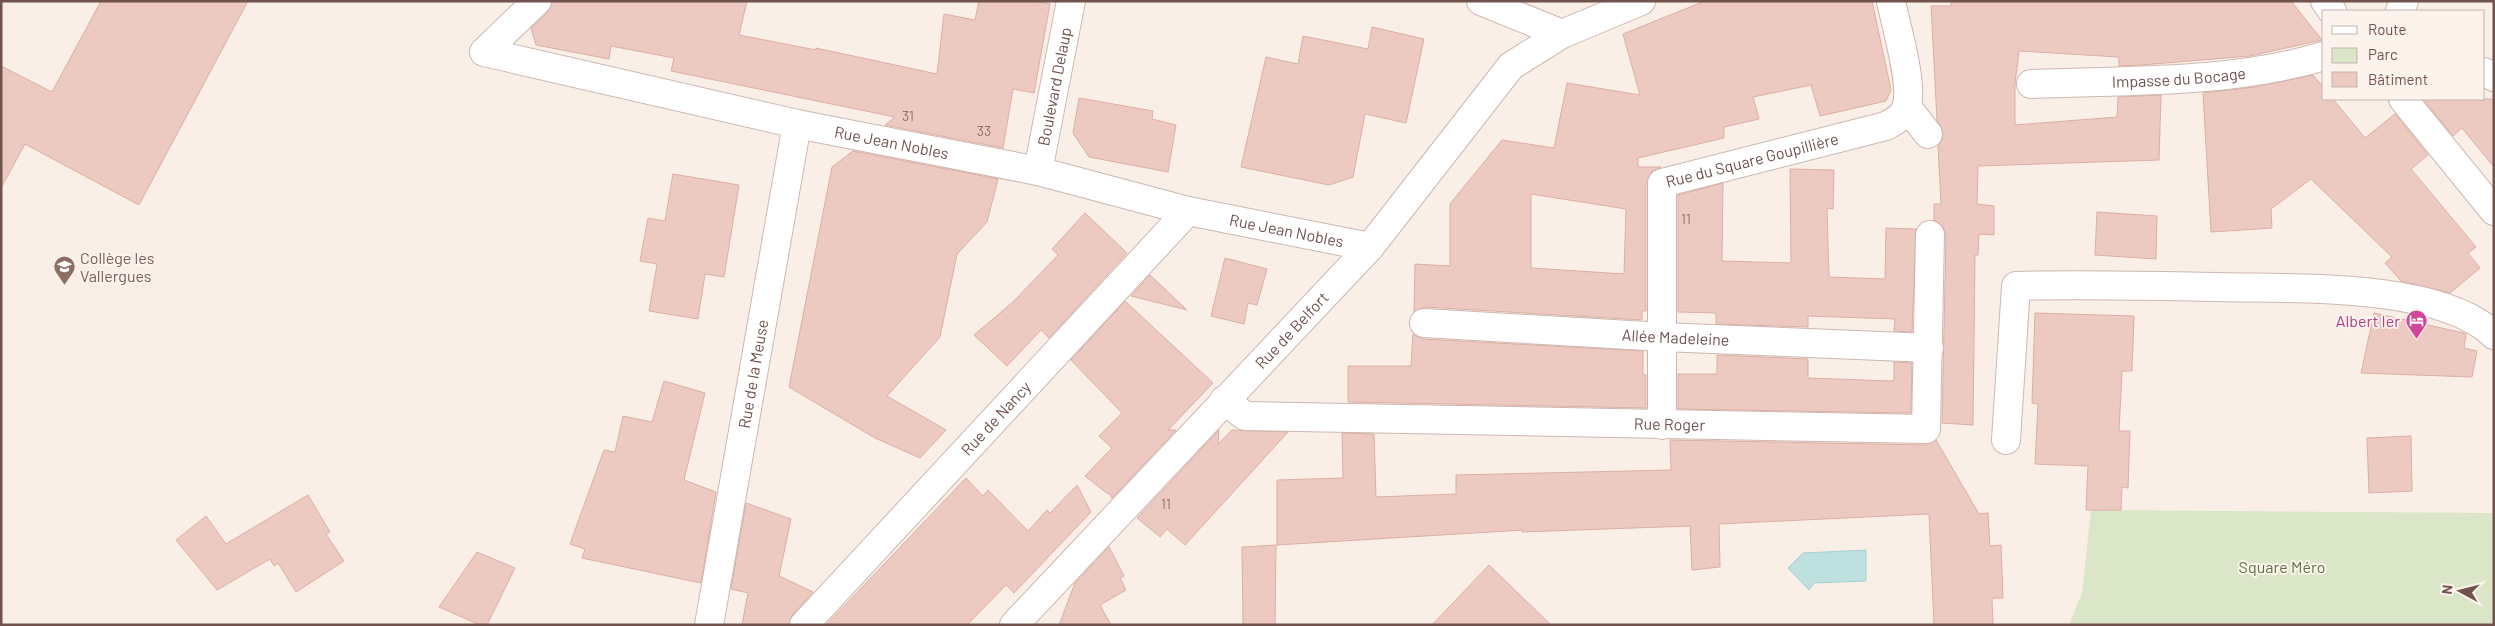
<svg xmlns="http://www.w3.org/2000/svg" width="2495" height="626" font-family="Barlow,sans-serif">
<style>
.green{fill:#dae6c7}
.water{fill:#bee1df;stroke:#a5d2d0}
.building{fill:#eccac2;stroke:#ddaea4;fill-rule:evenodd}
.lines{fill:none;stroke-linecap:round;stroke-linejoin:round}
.minor-casing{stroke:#cdb7b1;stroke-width:30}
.minor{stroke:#fff;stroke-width:28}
.labels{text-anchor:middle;stroke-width:4;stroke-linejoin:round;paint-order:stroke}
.number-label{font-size:14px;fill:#90716b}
.street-label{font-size:16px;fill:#71534e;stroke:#fdf3ed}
.education-label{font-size:16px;fill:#785e54;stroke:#fdf3ed;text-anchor:start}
.hotel-label{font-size:16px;fill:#b23c85;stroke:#fdf3ed;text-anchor:end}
.park-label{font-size:16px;fill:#5e7548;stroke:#fdf3ed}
</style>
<rect width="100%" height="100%" fill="#faefe7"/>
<path class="green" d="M2091,510L2494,513V625H2069L2082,593Z"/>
<path class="water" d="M1866,550V581L1814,583L1809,590L1788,568L1803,553Z"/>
<g class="building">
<path d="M101,1H248L139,205L25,144L1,188V66L52,92Z"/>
<path d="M552,1H747L739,35L816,50V48L937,74L944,14L975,20L979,1H1033L1050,4L1034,93L1013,89L1003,148L885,125L895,117L671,71L674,58L611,46L609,59L536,45L531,28L548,12Z"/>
<path d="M1705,1H1872L1891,90L1886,101L1820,116L1811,85L1753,97L1759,119L1724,127V138L1638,158V167H1661L1652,171L1646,183V311H1642V320L1425,307L1414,312L1415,264L1450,266V204L1502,140L1554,148L1567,83L1640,95L1623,34ZM1531,194L1626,209L1624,274L1531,268Z"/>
<path d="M1951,1H2291L2322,40L2250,56L2141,65L2119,66V57L2019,51L2015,84V125L2117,117L2118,97L2161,95L2159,160L1978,166L1977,204L1994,206V235L1979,234L1978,255H1975L1973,425L1942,423L1946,235L1943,227L1934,220V204H1941L1938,146L1942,140L1943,132L1937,120L1931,6H1951Z"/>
<path d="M1372,27L1424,39L1406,123L1365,114L1353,177L1329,185L1241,167L1266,57L1298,64L1303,36L1368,49Z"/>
<path d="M2313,75L2324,88V99H2333L2365,138L2395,114L2428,155L2411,169L2476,247L2468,253L2480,268L2450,293L2401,281L2385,263L2392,257L2311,179L2271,209L2272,228L2211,232L2203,93L2255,87Z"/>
<path d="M1079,98L1153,111L1152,119L1176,125L1168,172L1089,157L1073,133Z"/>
<path d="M2423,99H2494V167L2462,128L2453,136Z"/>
<path d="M853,151L998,179L987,222L957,254L940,337L887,396L946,430L920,458L875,438L789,387L832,167Z"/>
<path d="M1790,169L1834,170L1833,209L1827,208L1829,277L1885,279L1886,228L1916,229L1912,332L1894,331L1895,319L1808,316V327L1716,324V313L1678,312V195L1723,183L1722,261L1791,263Z"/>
<path d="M673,174L739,185L724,277L705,274L698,319L649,311L657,264L640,261L648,218L665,221Z"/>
<path d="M2097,212L2157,216L2156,259L2095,255Z"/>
<path d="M1085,213L1127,253L1049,338L1041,330L1007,366L974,335L1013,302L1058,255L1052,249Z"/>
<path d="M1225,258L1267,269L1257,305L1248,303L1244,324L1211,316Z"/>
<path d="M1150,275L1187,310L1131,296Z"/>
<path d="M1125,301L1213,383L1168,430H1176L1112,498L1109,493L1108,494L1085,476L1112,448L1099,436L1122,413L1071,360Z"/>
<path d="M2035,313L2134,316L2132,371H2122L2119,431H2130L2128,488L2122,487L2121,510H2086L2088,466L2035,464L2038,404L2032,403Z"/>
<path d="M2374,313L2464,333L2466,334L2464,348L2477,351L2472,377L2361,373Z"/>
<path d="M1413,334L1423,339L1643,351V375H1646V408L1348,402V366H1411Z"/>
<path d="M1717,355L1808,359V378L1891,381L1894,380V362L1912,363L1911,413L1678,409V374H1717Z"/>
<path d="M664,381L705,393L684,480L716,492L701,583L582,558L585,549L570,544L604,450L615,452L623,416L652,422Z"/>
<path d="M1219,430L1218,444L1232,430L1288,432L1185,545L1167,529L1160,537L1137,518Z"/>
<path d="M1342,433L1374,434L1376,497L1456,494V475L1671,470L1670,440L1926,445L1936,440L1979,514L1988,513L1990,546L2001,545L2003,598H1992L1993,625H1934L1929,514L1719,524L1720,567L1692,570L1690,526L1522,532L1523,530L1277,545V480L1343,478Z"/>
<path d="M2411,436L2412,491L2369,493L2367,438Z"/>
<path d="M966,478L983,496L988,490L1028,531L1047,510L1050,513L1077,485L1091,512L1014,593L1006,585L967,625H826Z"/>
<path d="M308,495L330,532L326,534L344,561L296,592L278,563L274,566L270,559L217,590L176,540L206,516L226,544Z"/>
<path d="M746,503L791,519L779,576L813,592L793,614L789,625H742L748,593L731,589Z"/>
<path d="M1276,545L1275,625H1243L1242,547Z"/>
<path d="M1109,547L1124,576L1120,578L1126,590L1100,605L1111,625H1059L1075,583Z"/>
<path d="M477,552L515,568L487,625H480L439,607Z"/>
<path d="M1489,565L1551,625H1432Z"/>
</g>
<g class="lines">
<defs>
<g id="minor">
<path id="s1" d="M537,1L484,52L797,124L1038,171L1188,211L1370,247"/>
<path d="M1481,1L1562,34"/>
<path d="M2325,1L2332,11"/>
<path d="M2400,11L2404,1"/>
<path d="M2484,72L2494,77"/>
<path id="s2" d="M2031,84C2129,80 2230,84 2324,56"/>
<path d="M2403,99L2494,211"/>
<path d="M1907,107L1928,134"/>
<path id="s3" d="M1038,171L1071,1"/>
<path id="s4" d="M1424,323L1663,337L1929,348"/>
<path id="s5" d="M1224,400L1245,416L1926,429L1930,235"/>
<path id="s6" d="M1662,425V183L1886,126C1895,121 1905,116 1907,105C1913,83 1896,26 1891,1"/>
<path d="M2006,440L2016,286C2083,284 2150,286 2218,287C2290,289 2440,282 2494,335"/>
<path id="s7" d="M709,625L797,124"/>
<path id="s8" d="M804,625L1188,211"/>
<path id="s9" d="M1014,625L1370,247L1511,66L1562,34L1641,1"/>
</g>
</defs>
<use href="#minor" class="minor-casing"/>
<use href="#minor" class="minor"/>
</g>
<defs>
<symbol id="school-pin" viewBox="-11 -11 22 30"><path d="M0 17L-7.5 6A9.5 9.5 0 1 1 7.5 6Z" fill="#8d6e63" stroke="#fdf3ed"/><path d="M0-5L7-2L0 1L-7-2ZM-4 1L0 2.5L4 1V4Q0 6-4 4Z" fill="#fff"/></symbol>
<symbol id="hotel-pin" viewBox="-11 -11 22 30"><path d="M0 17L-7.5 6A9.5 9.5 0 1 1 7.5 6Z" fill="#d1479c" stroke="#fdf3ed"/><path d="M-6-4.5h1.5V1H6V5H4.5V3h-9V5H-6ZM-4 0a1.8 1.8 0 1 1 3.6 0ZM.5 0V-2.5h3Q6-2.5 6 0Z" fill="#fff"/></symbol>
</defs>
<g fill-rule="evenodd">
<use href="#school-pin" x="52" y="254" width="25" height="34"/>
<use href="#hotel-pin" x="2404" y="308" width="25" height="34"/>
</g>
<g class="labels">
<g class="number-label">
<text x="908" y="121">31</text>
<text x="984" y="136">33</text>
<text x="1686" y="224">11</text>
<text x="1166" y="509">11</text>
</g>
<g class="street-label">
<text dy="6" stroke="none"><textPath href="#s2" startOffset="148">Impasse du Bocage</textPath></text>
<text dy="6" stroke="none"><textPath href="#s3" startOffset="86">Boulevard Delaup</textPath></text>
<text dy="6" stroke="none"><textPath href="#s1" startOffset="491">Rue Jean Nobles</textPath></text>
<text dy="6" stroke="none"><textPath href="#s6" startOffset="335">Rue du Square Goupillière</textPath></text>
<text dy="6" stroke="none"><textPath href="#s1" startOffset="896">Rue Jean Nobles</textPath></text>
<text dy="6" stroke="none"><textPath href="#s9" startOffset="405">Rue de Belfort</textPath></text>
<text dy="6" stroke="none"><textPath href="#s4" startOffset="252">Allée Madeleine</textPath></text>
<text dy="6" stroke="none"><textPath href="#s7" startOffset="255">Rue de la Meuse</textPath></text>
<text dy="6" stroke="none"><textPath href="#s8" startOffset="282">Rue de Nancy</textPath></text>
<text dy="6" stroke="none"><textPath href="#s5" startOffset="451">Rue Roger</textPath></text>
</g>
<g class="education-label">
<text x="80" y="264">Collège les<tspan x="80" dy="18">Vallergues</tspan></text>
</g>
<g class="hotel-label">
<text x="2400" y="327">Albert Ier</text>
</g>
<g class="park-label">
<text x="2282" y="573">Square Méro</text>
</g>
</g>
<rect width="2495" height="626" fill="none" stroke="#71534e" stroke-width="5"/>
<rect x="2322" y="10" width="162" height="90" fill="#fdf3ed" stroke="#c5b3ad"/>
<rect x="2332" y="26" width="25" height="8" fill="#ffffff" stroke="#c5b3ad"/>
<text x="2368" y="35" font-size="15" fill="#71534e">Route</text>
<rect x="2332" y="48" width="25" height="15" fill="#dae6c7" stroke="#c5b3ad"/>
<text x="2368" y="60" font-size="15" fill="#71534e">Parc</text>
<rect x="2332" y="72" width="25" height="15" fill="#eccac2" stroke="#c5b3ad"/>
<text x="2368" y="85" font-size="15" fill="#71534e">Bâtiment</text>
<g transform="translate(2460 591) rotate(277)" stroke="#fdf3ed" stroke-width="4" paint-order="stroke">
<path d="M0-4L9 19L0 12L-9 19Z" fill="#71534e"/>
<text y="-8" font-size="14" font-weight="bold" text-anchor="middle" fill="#71534e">N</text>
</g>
</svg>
